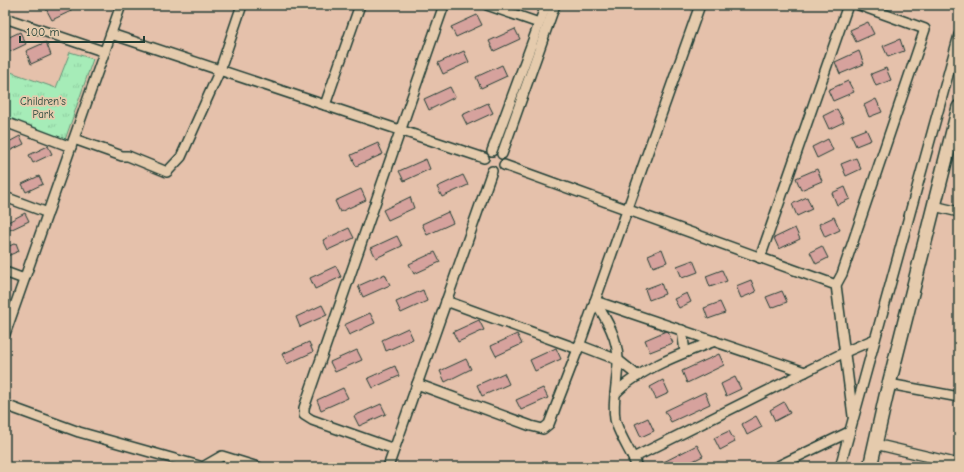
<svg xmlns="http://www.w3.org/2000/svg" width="964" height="472" font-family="'Comic Neue',sans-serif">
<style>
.grass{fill:url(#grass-tufts);stroke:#629476}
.building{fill:#d6a29d;stroke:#1f3d34}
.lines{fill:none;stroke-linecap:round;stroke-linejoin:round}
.street-casing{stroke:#1f3d34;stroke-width:12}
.secondary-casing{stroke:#1f3d34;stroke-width:16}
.street{stroke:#e5cbad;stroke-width:9}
.secondary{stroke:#e5cbad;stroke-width:13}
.labels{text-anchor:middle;stroke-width:3.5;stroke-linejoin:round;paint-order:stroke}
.park-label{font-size:11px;fill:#26463b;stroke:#e5cbad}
</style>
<defs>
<pattern id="grass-tufts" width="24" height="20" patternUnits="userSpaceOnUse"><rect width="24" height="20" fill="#a6ecb8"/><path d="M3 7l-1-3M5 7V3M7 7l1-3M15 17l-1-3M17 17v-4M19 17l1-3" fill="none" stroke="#8ecb9f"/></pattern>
</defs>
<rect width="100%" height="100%" fill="#e5c1ab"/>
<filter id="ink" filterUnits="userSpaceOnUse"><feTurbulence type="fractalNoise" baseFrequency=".025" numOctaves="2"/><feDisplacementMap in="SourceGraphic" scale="8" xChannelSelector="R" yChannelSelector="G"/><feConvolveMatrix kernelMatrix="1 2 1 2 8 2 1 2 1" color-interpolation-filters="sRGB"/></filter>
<g filter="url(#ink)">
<path class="grass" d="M70,52L93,59L65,140L5,118V70L56,88Z"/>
<g class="building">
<path d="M44,5H68L71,11L52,20Z"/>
<path d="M477,15L482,25L456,37L451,27Z"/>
<path d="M868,22L874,34L856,42L850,30Z"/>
<path d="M515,29L520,39L494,51L489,41Z"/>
<path d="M20,32L26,44L5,54V39Z"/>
<path d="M900,39L904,51L888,57L883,46Z"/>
<path d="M46,42L51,55L31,64L26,51Z"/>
<path d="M464,51L469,62L443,74L438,63Z"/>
<path d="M859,51L864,64L840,74L835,62Z"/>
<path d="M502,65L507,76L481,88L476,77Z"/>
<path d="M886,68L891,80L876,86L871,74Z"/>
<path d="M848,81L854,92L833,101L828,90Z"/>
<path d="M450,87L455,97L429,110L424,99Z"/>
<path d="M876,99L882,112L869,117L864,105Z"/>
<path d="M488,103L493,113L467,125L462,115Z"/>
<path d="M837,109L844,122L829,129L823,116Z"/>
<path d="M866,129L871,140L856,146L851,135Z"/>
<path d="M20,136L24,144L5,153V144Z"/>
<path d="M828,139L833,150L817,158L812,147Z"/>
<path d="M378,143L383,154L356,166L351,155Z"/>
<path d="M48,146L52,154L33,163L29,155Z"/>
<path d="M856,158L861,169L846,176L841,164Z"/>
<path d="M426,159L430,169L404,181L399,171Z"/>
<path d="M817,169L822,181L801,190L796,178Z"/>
<path d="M463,175L468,185L442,197L437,187Z"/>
<path d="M39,176L43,184L26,192L22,184Z"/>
<path d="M845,187L850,199L837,205L832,193Z"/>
<path d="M361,189L366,200L340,212L335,201Z"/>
<path d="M410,197L414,208L388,220L383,210Z"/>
<path d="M807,197L812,209L797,216L792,204Z"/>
<path d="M448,212L453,223L427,235L422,224Z"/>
<path d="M25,213L29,221L10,230L6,223Z"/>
<path d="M834,217L840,230L825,237L819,224Z"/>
<path d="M349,228L354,238L328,250L323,240Z"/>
<path d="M795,228L800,239L779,249L774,238Z"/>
<path d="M397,236L402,246L376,258L371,248Z"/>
<path d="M16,243L19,251L5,257V248Z"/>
<path d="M822,246L828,258L816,264L810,252Z"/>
<path d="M662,249L667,262L653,267L648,255Z"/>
<path d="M435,252L440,262L414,274L409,264Z"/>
<path d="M693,260L698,272L682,278L677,266Z"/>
<path d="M336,266L341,277L315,289L310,278Z"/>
<path d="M722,270L727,281L710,287L706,276Z"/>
<path d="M385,274L390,285L363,297L358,286Z"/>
<path d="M751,280L756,292L741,298L736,286Z"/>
<path d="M661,283L665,294L649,300L645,289Z"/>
<path d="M423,290L427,301L401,313L396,302Z"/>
<path d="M782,291L787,302L771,308L766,297Z"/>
<path d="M687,293L691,302L679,308L674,299Z"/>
<path d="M720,302L725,313L708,319L704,308Z"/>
<path d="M322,305L327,315L300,327L296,317Z"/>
<path d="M370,313L375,323L349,335L344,325Z"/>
<path d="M479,320L484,330L458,342L453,332Z"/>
<path d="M408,328L413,339L386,351L382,340Z"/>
<path d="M666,331L668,332L673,343L650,352L645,340Z"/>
<path d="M517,334L522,344L496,356L491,346Z"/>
<path d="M309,342L313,352L287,364L282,354Z"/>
<path d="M556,348L561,359L535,371L530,360Z"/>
<path d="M357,350L362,360L335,372L330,362Z"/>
<path d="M719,354L724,365L687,383L682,371Z"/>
<path d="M466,359L471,369L445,382L440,371Z"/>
<path d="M395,366L399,376L373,388L368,378Z"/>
<path d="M504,373L509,384L482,396L477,385Z"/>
<path d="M735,377L741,389L726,396L721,384Z"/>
<path d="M663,380L669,393L656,399L650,387Z"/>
<path d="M343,388L348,398L321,410L317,400Z"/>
<path d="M543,388L548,398L521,410L516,400Z"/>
<path d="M705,392L710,404L671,422L665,411Z"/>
<path d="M784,402L790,413L775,421L770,410Z"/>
<path d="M381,404L386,414L359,426L354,416Z"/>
<path d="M756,416L762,427L747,435L742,424Z"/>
<path d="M648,418L654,431L641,437L635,424Z"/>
<path d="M729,431L735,442L720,450L714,438Z"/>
<path d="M697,445L703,456L681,467H654Z"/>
</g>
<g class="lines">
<defs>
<g id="street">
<path d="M487,5L539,23"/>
<path d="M5,18L105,52"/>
<path d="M111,34L484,158"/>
<path d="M325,105L360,5"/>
<path d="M5,122L71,147"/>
<path d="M74,139L122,156H128L167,172L181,157L220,70L242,5"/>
<path d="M492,151L546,5"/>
<path d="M502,154L555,5"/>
<path d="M504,165L836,285L853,416"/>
<path d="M5,197L48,213"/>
<path d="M934,206L959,212"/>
<path d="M760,258L848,5"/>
<path d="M5,272L24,279"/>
<path d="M836,285L842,274L925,29L859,5"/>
<path d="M446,301L578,349L700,5"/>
<path d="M595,301L805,372"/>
<path d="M595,301C606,319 618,338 618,360C618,380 612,400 615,419C617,430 628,448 633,458"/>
<path d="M682,330L685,352"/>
<path d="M5,334L121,5"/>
<path d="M579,345L618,360L638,376"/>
<path d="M417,384L531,426L543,429L549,424L578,349"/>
<path d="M889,384L959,397"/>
<path d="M615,394C637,370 685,352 715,341"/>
<path d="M5,405L79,432L196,465L203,467L222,456L258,467"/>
<path d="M875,444L959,464"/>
<path d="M394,449L312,420L304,415V408L444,5"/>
<path d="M388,467L492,171"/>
<path d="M637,467L633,458L845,352L875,339"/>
<path d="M776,467L849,432"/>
<path d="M840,467L959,35"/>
</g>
<path id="secondary" d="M870,467L886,396L959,107"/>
</defs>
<use href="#street" class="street-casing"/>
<use href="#secondary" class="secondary-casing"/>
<use href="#street" class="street"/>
<use href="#secondary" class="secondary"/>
</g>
</g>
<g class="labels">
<g class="park-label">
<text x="43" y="105">Children's<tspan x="43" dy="13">Park</tspan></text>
</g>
</g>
<rect width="964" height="472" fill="none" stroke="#e5cbad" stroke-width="20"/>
<rect x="10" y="10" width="944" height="452" fill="none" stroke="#1f3d34" stroke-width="1.5" filter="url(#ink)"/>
<path d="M20 36v6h124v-6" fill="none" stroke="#1f3d34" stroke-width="2"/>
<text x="26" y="36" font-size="12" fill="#1f3d34" stroke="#e5cbad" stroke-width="3" paint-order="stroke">100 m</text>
</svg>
